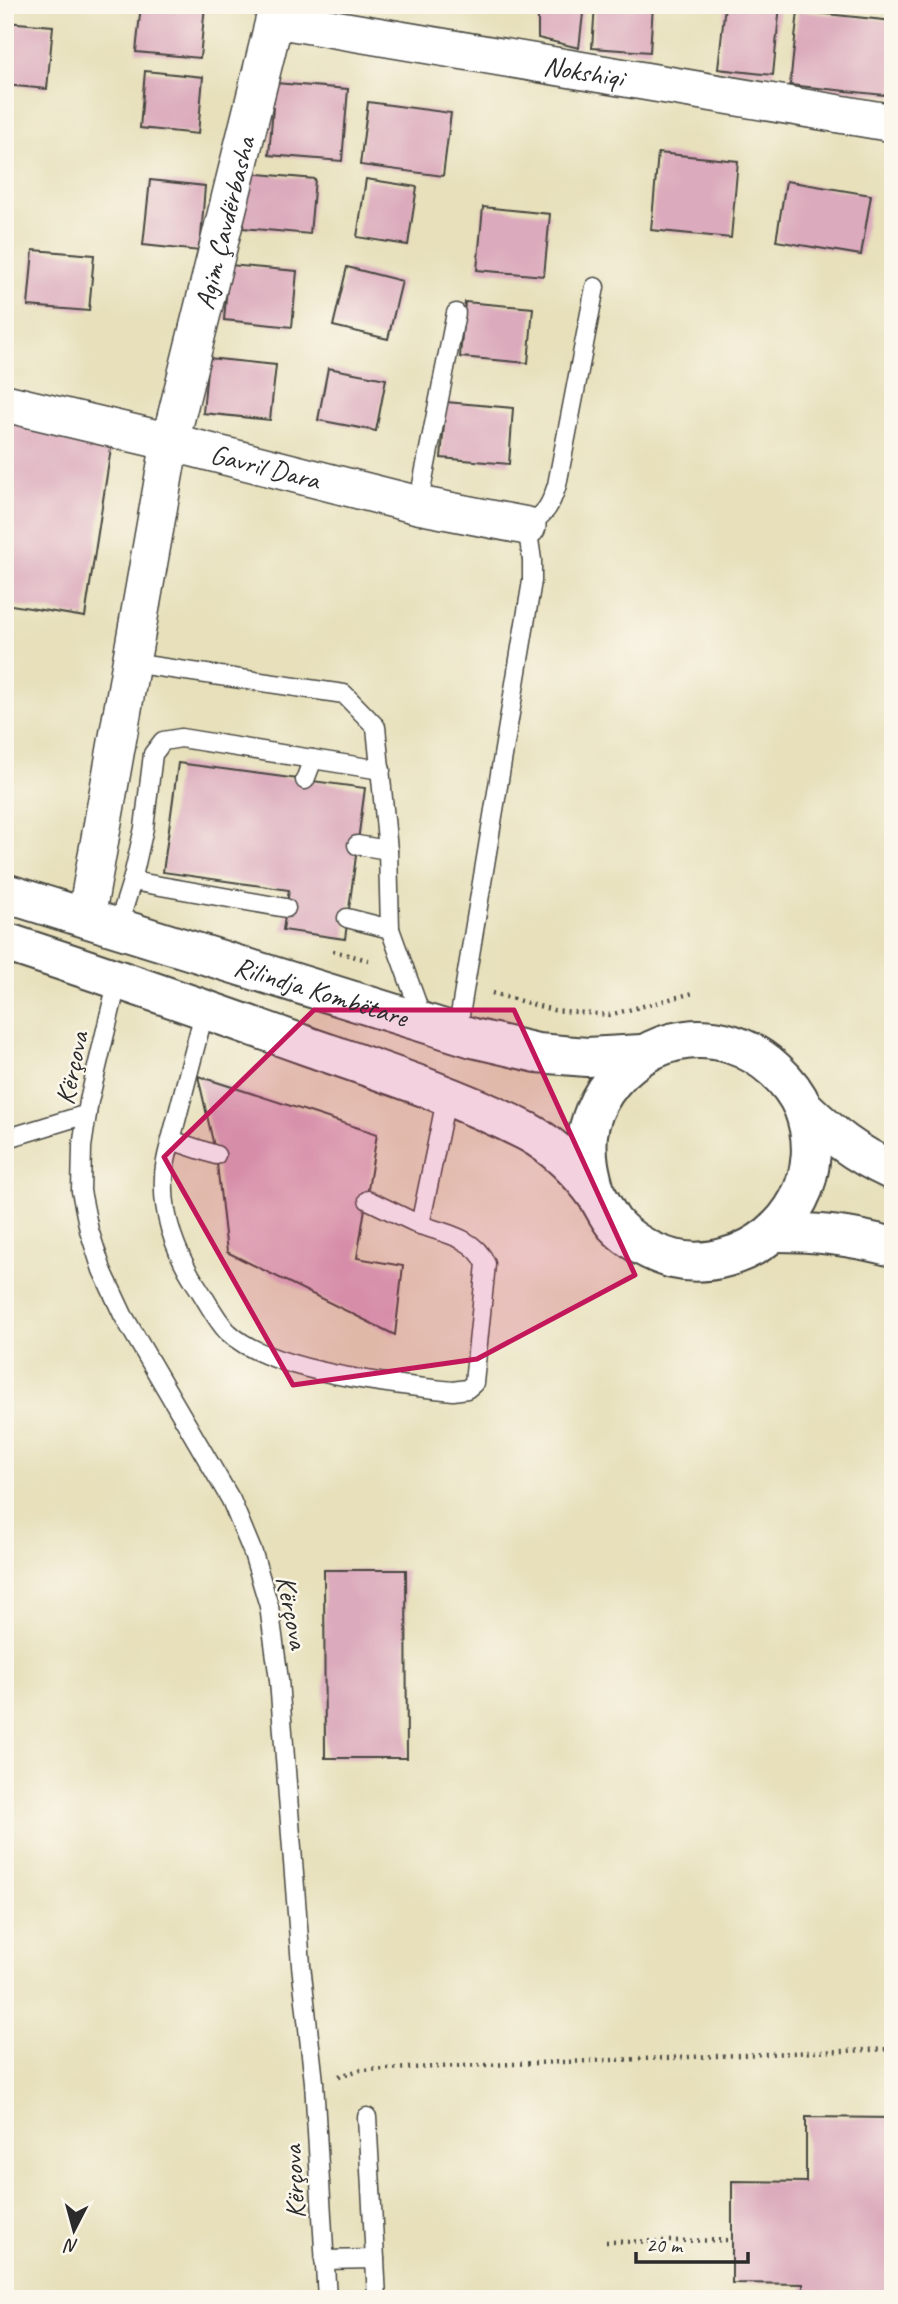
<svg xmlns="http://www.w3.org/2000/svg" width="898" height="2304" font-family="Caveat,sans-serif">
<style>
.building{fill:#dbaabc}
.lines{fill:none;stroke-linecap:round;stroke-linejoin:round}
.service-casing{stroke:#474641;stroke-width:21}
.minor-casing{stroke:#474641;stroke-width:40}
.primary-casing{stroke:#474641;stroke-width:42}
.motorway-casing{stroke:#474641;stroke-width:42}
.path{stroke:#474641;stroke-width:4.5;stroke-dasharray:2 5;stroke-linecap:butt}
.service{stroke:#fff;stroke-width:18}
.minor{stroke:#fff;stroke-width:37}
.primary{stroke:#fff;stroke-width:38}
.motorway{stroke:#fff;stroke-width:38}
.marked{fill:#c2185b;fill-opacity:0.2;stroke:#c2185b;stroke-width:5;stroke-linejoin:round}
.labels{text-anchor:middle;stroke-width:5;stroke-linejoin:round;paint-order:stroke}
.street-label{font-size:28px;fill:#2b2b2b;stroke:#fbf7ec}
</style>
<rect width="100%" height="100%" fill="#fbf7ec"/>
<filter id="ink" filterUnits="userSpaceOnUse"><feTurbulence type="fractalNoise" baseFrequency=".0143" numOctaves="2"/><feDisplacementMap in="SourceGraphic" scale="14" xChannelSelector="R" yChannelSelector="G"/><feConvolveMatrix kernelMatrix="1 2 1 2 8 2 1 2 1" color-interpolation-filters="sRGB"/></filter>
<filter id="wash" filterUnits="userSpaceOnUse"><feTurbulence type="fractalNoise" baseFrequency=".00686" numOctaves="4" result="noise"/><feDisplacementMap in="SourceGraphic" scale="28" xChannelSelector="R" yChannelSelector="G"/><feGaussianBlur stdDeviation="1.57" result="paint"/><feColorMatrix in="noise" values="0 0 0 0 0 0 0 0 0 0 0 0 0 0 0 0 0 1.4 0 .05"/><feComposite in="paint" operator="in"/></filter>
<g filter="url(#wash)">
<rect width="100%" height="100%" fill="#e7e0bb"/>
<g id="blocks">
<g class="building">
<path d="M141,5H205L200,58L136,52Z"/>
<path d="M525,5H584L579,48L538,38V10L525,8Z"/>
<path d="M595,5H653L650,52L592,48Z"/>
<path d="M725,5H780L773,75L718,69Z"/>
<path d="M798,11L893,21V96L790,85Z"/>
<path d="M5,22L53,26L47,89L5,85Z"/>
<path d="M145,71L203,77L198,134L140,128Z"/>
<path d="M275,83L348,89L342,161L269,155Z"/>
<path d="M368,102L451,113L443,176L360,165Z"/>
<path d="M658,153L738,161L731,238L651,230Z"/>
<path d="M247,173L315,179L310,234L243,228Z"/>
<path d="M366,179L417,187L408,245L357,237Z"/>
<path d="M150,180L205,186L200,251L143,245Z"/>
<path d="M786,181L871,195L861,255L776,241Z"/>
<path d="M483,207L550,214L544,276L477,270Z"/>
<path d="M33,250L94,255L89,311L28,306Z"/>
<path d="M229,265L297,271L292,327L224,320Z"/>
<path d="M347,267L402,281L388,339L333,326Z"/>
<path d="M465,302L533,308L528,363L460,357Z"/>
<path d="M208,358L276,365L270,420L203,413Z"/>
<path d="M328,368L386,379L376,431L318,420Z"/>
<path d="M446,402L513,408L509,464L441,458Z"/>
<path d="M5,410L114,429L85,617L5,604Z"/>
<path d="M178,763L365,788L345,939L283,930L289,890L163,872Z"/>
<path d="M198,1076L377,1134L357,1258L403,1266L395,1335L227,1252L216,1155Z"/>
<path d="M324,1570H406L407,1758H325Z"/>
<path d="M806,2117L893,2118V2299H803V2284L732,2283V2181L806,2182Z"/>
</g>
</g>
</g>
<g filter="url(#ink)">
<use href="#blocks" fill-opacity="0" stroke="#474641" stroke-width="2"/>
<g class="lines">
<defs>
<g id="service">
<path d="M418,505L456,313"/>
<path d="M131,663L344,694L376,727L388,850L390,929"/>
<path d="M305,780L313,759"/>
<path d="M357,845L388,850"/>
<path d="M132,881L144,828L153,754L163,741L181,738L381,770"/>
<path d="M347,918L390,929L423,1020"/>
<path d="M117,929L132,881L286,908"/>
<path d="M118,979L89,1101L82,1147L81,1191L89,1230L102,1270L123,1315L231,1500L253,1553L269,1606L279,1680L301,1965L314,2082L327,2299"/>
<path d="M205,1009L171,1140L216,1155"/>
<path d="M457,1033L532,581V560L527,526C546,513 550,507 557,485L595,287"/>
<path d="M5,1139L87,1114"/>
<path d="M171,1140C168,1152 164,1165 164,1177C162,1215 175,1251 195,1283C205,1297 216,1320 228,1332C269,1372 396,1385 453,1391L467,1389L474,1383L486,1264C475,1238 445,1233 420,1225"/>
<path d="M368,1200L420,1225L447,1095"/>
<path d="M367,2117L375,2259"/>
<path d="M324,2260L375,2259L377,2299"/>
</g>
<g id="minor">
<path id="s1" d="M275,19L893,123"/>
<path id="s2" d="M5,403L170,442L418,505L527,526"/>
<path id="s3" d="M86,918L170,442L278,5"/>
</g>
<g id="primary">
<path id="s4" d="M5,893L473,1038L537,1053L587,1057L642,1054"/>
<path d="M5,942C109,976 211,1011 313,1048C386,1073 459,1097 528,1132C554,1146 580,1172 597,1196C603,1205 608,1217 615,1225C630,1241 652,1253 673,1259C690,1263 710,1262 727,1257C791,1239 828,1172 803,1108C797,1094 786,1080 775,1070C722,1021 646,1032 605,1091C597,1103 590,1120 588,1134C586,1156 590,1174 596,1194"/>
</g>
<g id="motorway">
<path d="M803,1107C833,1136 854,1153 893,1171"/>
<path d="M775,1232C818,1232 851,1236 893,1247"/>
</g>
</defs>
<use href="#service" class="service-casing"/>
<use href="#minor" class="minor-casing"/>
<use href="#primary" class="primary-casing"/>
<use href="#motorway" class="motorway-casing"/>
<g class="path">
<path d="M333,951L372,961"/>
<path d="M492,993L553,1010L609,1015L693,993"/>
<path d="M339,2076L360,2070L893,2049"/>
<path d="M606,2242L732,2240"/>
</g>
<use href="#service" class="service"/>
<use href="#minor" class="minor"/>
<use href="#primary" class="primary"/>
<use href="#motorway" class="motorway"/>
</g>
</g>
<path class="marked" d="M314,1010H514L635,1275L477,1359L293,1385L164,1157Z"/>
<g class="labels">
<g class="street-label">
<text dy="10" stroke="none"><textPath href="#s1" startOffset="313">Nokshiqi</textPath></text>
<text dy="10" stroke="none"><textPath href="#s3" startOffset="709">Agim Çavdërbasha</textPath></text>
<text dy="10" stroke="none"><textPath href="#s2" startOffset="268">Gavril Dara</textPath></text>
<text dy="10" stroke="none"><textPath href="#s4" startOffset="331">Rilindja Kombëtare</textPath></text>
<text transform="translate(71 1068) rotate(-78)" y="10">Kërçova</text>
<text transform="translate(293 1612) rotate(79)" y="10">Kërçova</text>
<text transform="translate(293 2182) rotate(-93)" y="10">Kërçova</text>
</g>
</g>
<rect width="898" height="2304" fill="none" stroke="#fbf7ec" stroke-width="28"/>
<g transform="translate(74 2230) rotate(186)" stroke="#fbf7ec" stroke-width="5" paint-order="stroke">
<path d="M0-5L12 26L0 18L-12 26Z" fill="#2b2b2b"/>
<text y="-10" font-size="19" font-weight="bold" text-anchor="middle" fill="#2b2b2b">N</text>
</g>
<path d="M636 2252v10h112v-10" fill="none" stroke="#2b2b2b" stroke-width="3.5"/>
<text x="646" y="2252" font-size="21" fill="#2b2b2b" stroke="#fbf7ec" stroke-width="5" paint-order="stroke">20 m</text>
</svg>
